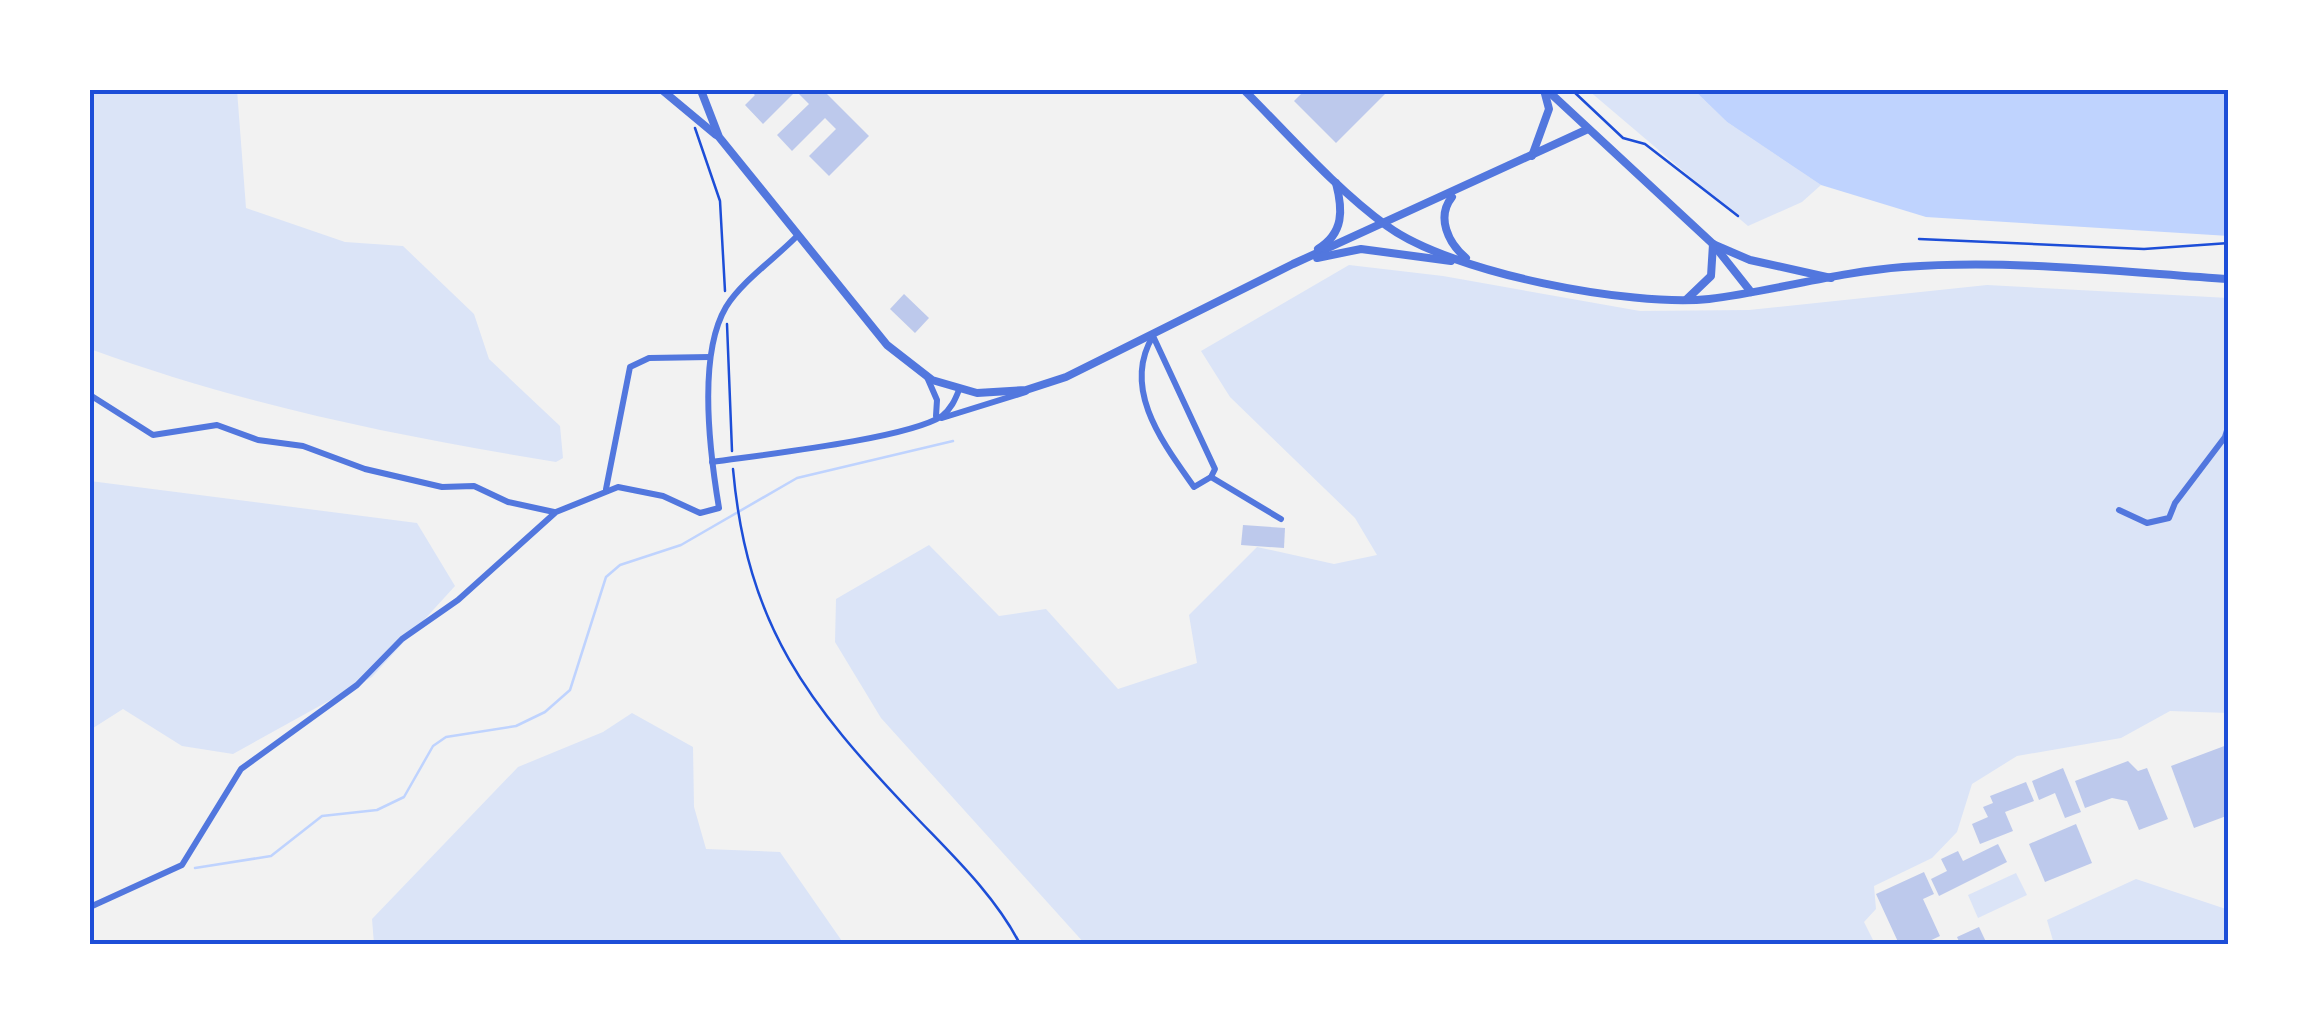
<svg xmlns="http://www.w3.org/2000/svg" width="2319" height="1034" font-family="Inter,sans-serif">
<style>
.green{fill:#dbe4f7}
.water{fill:#bfd3fe}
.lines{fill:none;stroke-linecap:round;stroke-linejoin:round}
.stream{stroke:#bfd3fe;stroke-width:2.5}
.building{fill:#bdc9ec}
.path{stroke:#1d4ed8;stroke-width:2.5}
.minor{stroke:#5277de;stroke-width:6}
.tertiary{stroke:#5277de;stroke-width:8}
.neatline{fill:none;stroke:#1d4ed8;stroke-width:4}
</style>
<rect width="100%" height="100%" fill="#f2f2f2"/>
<g class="green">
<path d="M90,90H237L246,208L345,242L403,246L474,314L489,359L560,426L563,458L556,462C392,435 247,406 90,349Z"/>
<path d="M1588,90H1694L1727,122L1821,185L1802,202L1748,226Z"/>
<path d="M1349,265L1443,276L1640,311L1749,310L1987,285L2229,298V713L2170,711L2121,738L2017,756L1972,784L1957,832L1932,858L1874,886L1876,909L1864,922L1875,944H1085L881,718L835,642L836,599L929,545L999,616L1046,609L1118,689L1197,663L1189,615L1257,547L1334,564L1377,555L1355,518L1230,397L1201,351Z"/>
<path d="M90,481L417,523L455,586L372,677L233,754L182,746L123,709L90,730Z"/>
<path d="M632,713L693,747L694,807L706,849L780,852L844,944H374L372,919L518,767L603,732Z"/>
<path d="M2016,873L2027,895L1978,918L1968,895Z"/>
<path d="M2136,879L2229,910V944H2054L2047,920Z"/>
</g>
<path class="water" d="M1694,90H2229V236L1926,217L1821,185L1727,122Z"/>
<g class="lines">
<path class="stream" d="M195,868L271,856L322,816L377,810L404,797L433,746L446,737L516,726L545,712L570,690L606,577L620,565L681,545L797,478L953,441"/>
</g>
<g class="building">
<path d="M749,90H823L869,136L829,176L809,156L836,129L825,118L792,151L777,135L809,104L796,91L763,124L745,105L755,95Z"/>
<path d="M1305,90H1389L1336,143L1294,101Z"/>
<path d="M904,294L929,318L915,333L890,309Z"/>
<path d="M1243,525L1285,528L1284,548L1241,545Z"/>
<path d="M2227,745L2229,815L2194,828L2171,766Z"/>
<path d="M2128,761L2138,771L2147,768L2168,819L2139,830L2127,801L2112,798L2085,808L2075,781Z"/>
<path d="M2063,768L2081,812L2065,818L2055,793L2039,800L2032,781Z"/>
<path d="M2026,782L2034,801L2005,812L2013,831L1980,844L1972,824L1988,817L1983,807L1993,803L1990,796Z"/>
<path d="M2076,824L2092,863L2045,882L2029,844Z"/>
<path d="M1998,844L2007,862L1939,896L1931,879L1947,871L1941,859L1958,851L1963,861Z"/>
<path d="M1924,872L1934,894L1923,899L1940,936L1923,944H1899L1876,894Z"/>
<path d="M1979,927L1987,944H1960L1957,937Z"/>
</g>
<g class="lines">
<g class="path">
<path d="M1572,90L1623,138L1645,144L1738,216"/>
<path d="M695,128L720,201L725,291"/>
<path d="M1919,239L2144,249L2229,243"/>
<path d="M727,324L732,451"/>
<path d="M733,469C747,626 808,704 913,814C951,854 994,894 1020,944"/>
</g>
<g class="minor">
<path d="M1153,336L1215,469L1211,477L1194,487C1163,443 1121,389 1153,336Z"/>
<path d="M2229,352V353"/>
<path d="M927,377L937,400L936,416"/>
<path d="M90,395L153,435L217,425L258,440L303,446L365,469L442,487L474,486L508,502L554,512"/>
<path d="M942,418L1026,392"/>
<path d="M712,462C760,455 907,439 942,416C951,409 955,400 959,390"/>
<path d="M1211,477L1281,519"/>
<path d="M606,489L630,367L649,358L710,357"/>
<path d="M2119,510L2147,523L2169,518L2175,503L2225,437L2229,424"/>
<path d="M90,907L182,865L241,769L357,685L402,639L458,600L556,512L618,487L663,496L700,513L719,508C710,454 697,356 726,307C742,281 777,257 798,235"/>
</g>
<g class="tertiary">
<path d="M662,90L716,135"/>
<path d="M681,90H712"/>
<path d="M1244,90C1290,136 1335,188 1387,226C1451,273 1630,307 1709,299C1774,291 1838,272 1903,267C2011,259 2122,272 2229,279"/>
<path d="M1547,90L1713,244L1751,292"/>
<path d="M702,93L719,137L887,345L932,380L977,393L1026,390L1066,377L1293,264L1588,129"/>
<path d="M1532,156L1549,109L1544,90"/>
<path d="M1452,197C1436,217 1448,243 1466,258"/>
<path d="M1715,245L1750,260L1831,278"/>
<path d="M1318,249C1344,233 1343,210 1336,183"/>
<path d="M1317,258L1361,249L1451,261"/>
<path d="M1687,299L1711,276L1713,244"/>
</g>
</g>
<rect width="2319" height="1034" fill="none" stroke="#ffffff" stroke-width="185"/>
<rect x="92" y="92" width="2134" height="850" class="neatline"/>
</svg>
